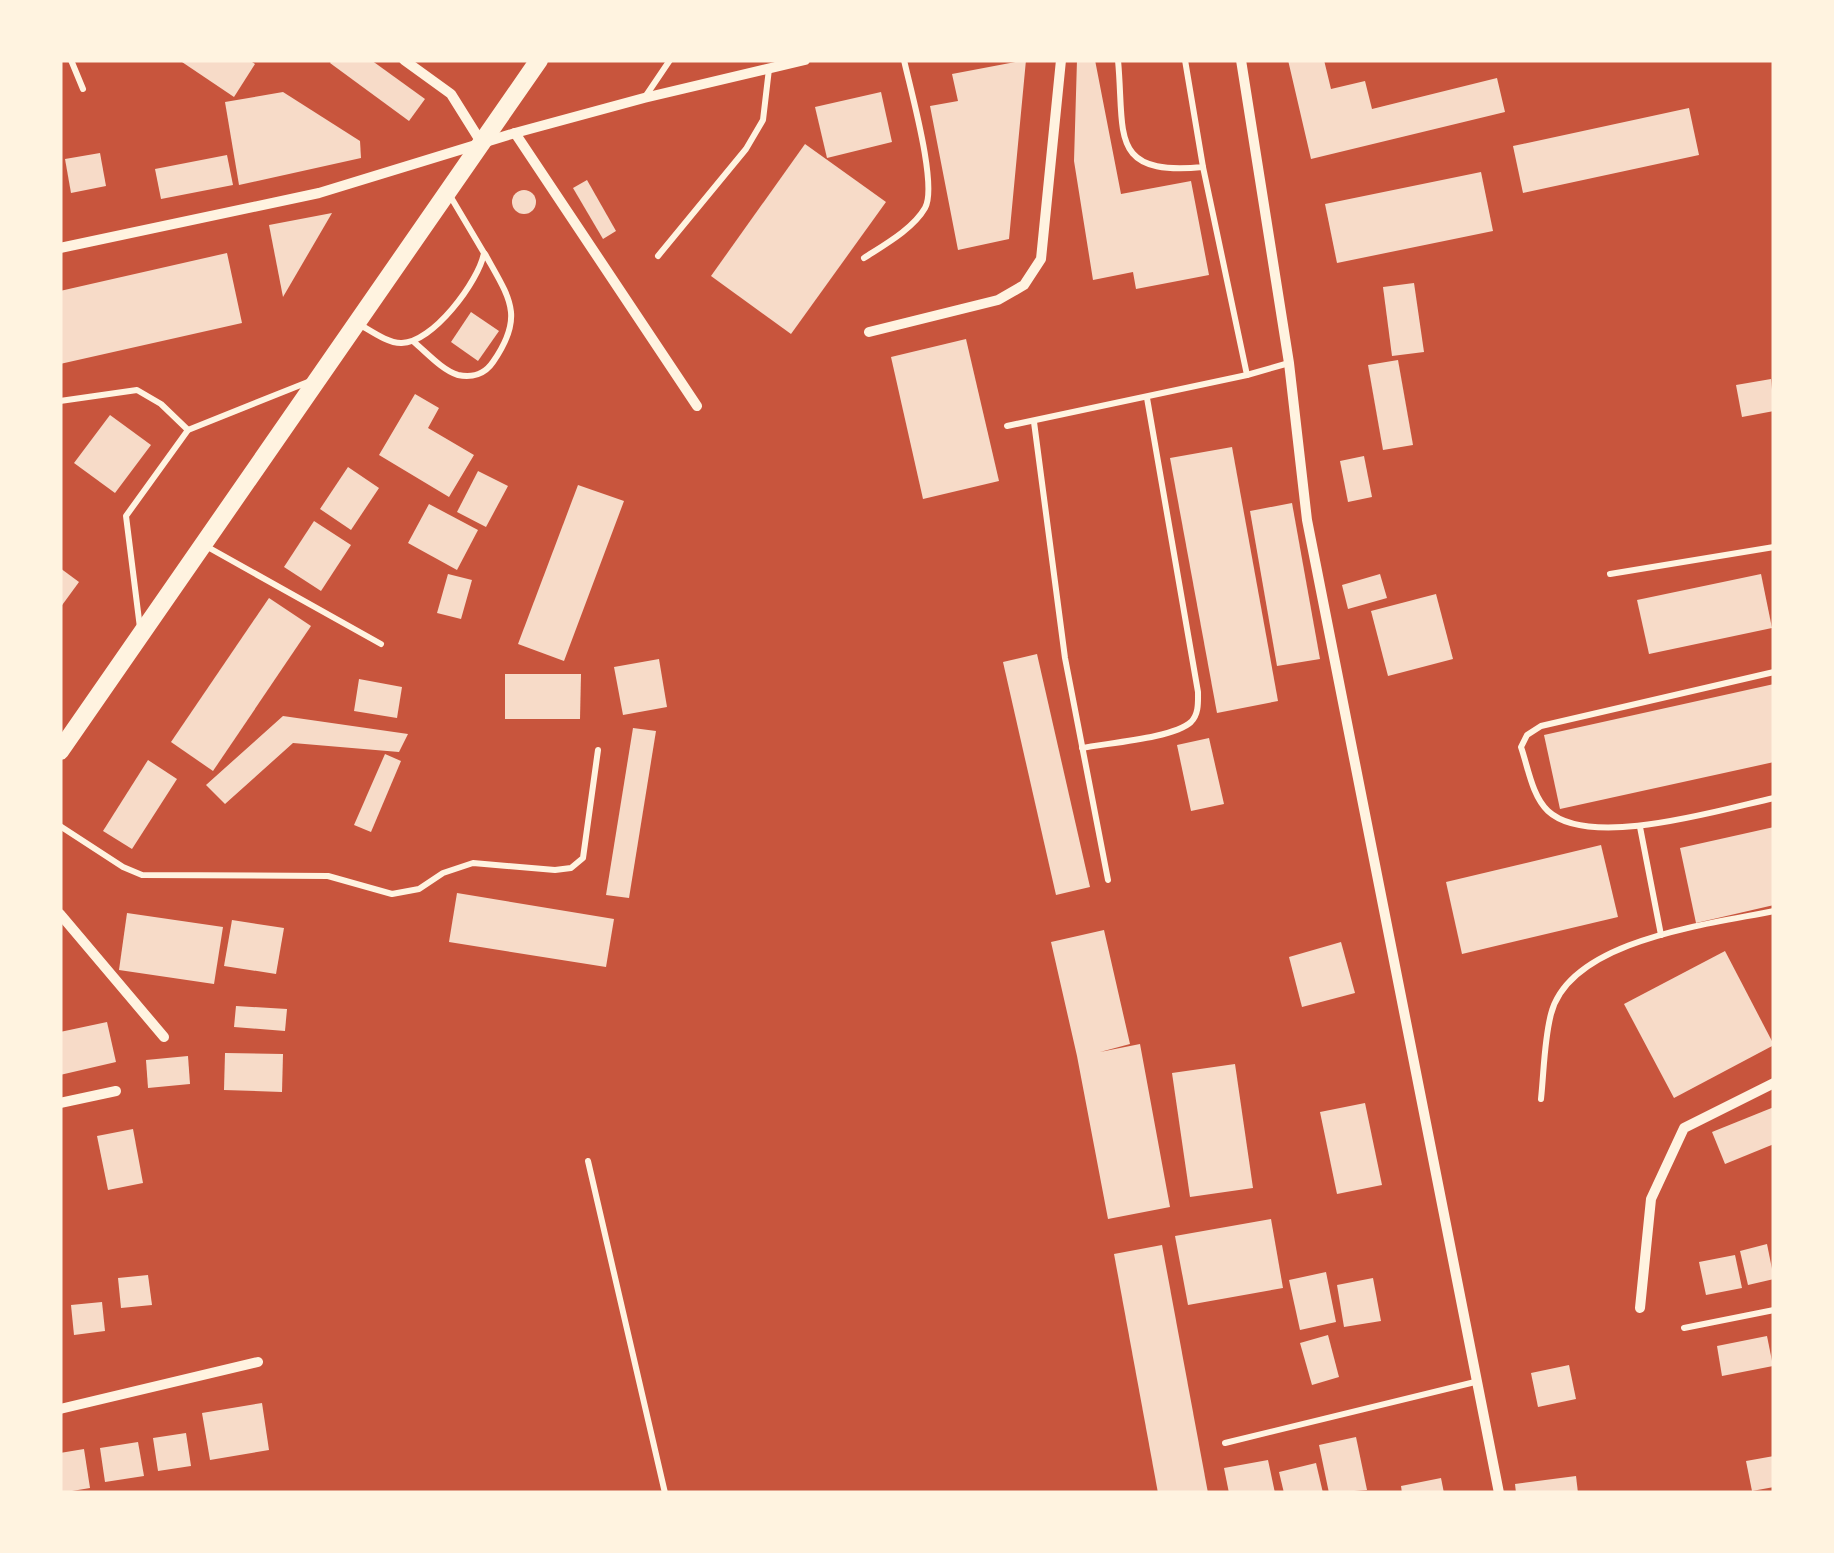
<svg xmlns="http://www.w3.org/2000/svg" width="1834" height="1553" font-family="Georgia,serif">
<style>
.building{fill:#f7dbc8}
.lines{fill:none;stroke-linecap:round;stroke-linejoin:round}
.service{stroke:#fff3e0;stroke-width:6}
.minor{stroke:#fff3e0;stroke-width:10}
.secondary{stroke:#fff3e0;stroke-width:18}
</style>
<rect width="100%" height="100%" fill="#c8553d"/>
<g class="building">
<path d="M179,60H249L255,64L234,97Z"/>
<path d="M332,60H371L425,99L409,121L330,63Z"/>
<path d="M1026,60L1009,239L958,250L930,106L958,101L952,74Z"/>
<path d="M1077,60H1095L1121,194L1191,181L1209,275L1136,289L1133,272L1093,280L1074,161Z"/>
<path d="M1288,60H1324L1331,89L1365,81L1372,109L1497,78L1505,112L1311,159Z"/>
<path d="M283,92L360,141L361,158L239,185L225,102Z"/>
<path d="M881,92L892,142L827,158L815,107Z"/>
<path d="M1689,108L1699,155L1523,193L1513,146Z"/>
<path d="M805,144L886,202L791,334L711,276Z"/>
<path d="M100,153L106,186L71,193L65,159Z"/>
<path d="M227,155L233,185L161,199L155,169Z"/>
<path d="M1481,172L1493,231L1337,263L1325,204Z"/>
<path d="M587,180L616,231L603,239L573,188Z"/>
<circle cx="524" cy="202" r="12"/>
<path d="M332,213L283,297L269,225Z"/>
<path d="M227,253L242,323L60,364V291Z"/>
<path d="M1414,283L1424,352L1392,356L1383,287Z"/>
<path d="M471,312L499,331L478,361L451,342Z"/>
<path d="M966,339L999,481L923,499L891,357Z"/>
<path d="M1398,360L1413,445L1383,450L1368,365Z"/>
<path d="M1771,379L1774,411L1742,417L1736,385Z"/>
<path d="M415,394L439,408L428,428L474,455L449,497L379,455Z"/>
<path d="M110,415L151,445L115,493L74,463Z"/>
<path d="M1232,447L1278,701L1217,713L1170,458Z"/>
<path d="M1364,456L1372,497L1348,502L1340,461Z"/>
<path d="M348,467L379,488L351,530L320,509Z"/>
<path d="M478,471L508,486L486,527L457,512Z"/>
<path d="M578,485L624,501L564,661L518,644Z"/>
<path d="M1292,503L1320,659L1277,666L1250,511Z"/>
<path d="M429,504L478,530L457,570L408,543Z"/>
<path d="M314,521L351,545L321,591L284,567Z"/>
<path d="M60,568L79,582L60,608Z"/>
<path d="M448,574L472,580L461,619L437,613Z"/>
<path d="M1380,574L1387,598L1348,609L1342,585Z"/>
<path d="M1761,574L1772,628L1649,654L1637,600Z"/>
<path d="M1436,594L1453,659L1388,676L1371,611Z"/>
<path d="M269,598L311,626L213,771L171,742Z"/>
<path d="M1037,654L1090,887L1056,895L1003,662Z"/>
<path d="M659,659L667,707L623,715L614,667Z"/>
<path d="M505,674H581L580,719H505Z"/>
<path d="M359,679L402,687L397,718L354,711Z"/>
<path d="M1774,684V762L1560,809L1544,735Z"/>
<path d="M283,716L408,734L399,752L293,743L225,804L206,785Z"/>
<path d="M633,728L656,731L629,898L606,895Z"/>
<path d="M1209,738L1224,804L1191,811L1177,745Z"/>
<path d="M385,754L401,761L371,832L354,825Z"/>
<path d="M148,760L177,779L132,849L103,831Z"/>
<path d="M1774,827V905L1696,923L1680,848Z"/>
<path d="M1601,845L1618,917L1462,954L1446,882Z"/>
<path d="M457,893L614,919L606,967L449,942Z"/>
<path d="M127,913L223,927L214,984L119,970Z"/>
<path d="M232,920L284,928L276,974L224,966Z"/>
<path d="M1104,930L1130,1044L1100,1052L1140,1044L1170,1207L1108,1219L1077,1056L1051,942Z"/>
<path d="M1341,942L1355,993L1302,1007L1289,957Z"/>
<path d="M1725,951L1774,1045L1674,1098L1624,1004Z"/>
<path d="M236,1006L287,1009L285,1031L234,1027Z"/>
<path d="M107,1022L116,1062L60,1075V1032Z"/>
<path d="M225,1053L283,1054L282,1092L224,1090Z"/>
<path d="M188,1056L190,1084L148,1088L146,1060Z"/>
<path d="M1235,1064L1253,1188L1190,1197L1172,1073Z"/>
<path d="M1365,1103L1382,1185L1337,1194L1320,1112Z"/>
<path d="M1774,1107V1144L1725,1164L1712,1132Z"/>
<path d="M133,1129L143,1183L108,1190L97,1136Z"/>
<path d="M1271,1219L1283,1288L1188,1305L1175,1236Z"/>
<path d="M1767,1244L1774,1279L1748,1285L1740,1251Z"/>
<path d="M1162,1245L1208,1493H1158L1114,1254Z"/>
<path d="M1735,1255L1742,1288L1706,1295L1699,1262Z"/>
<path d="M1326,1272L1336,1322L1300,1330L1289,1280Z"/>
<path d="M148,1275L152,1305L121,1308L118,1278Z"/>
<path d="M1373,1278L1381,1321L1344,1327L1337,1285Z"/>
<path d="M102,1302L105,1331L74,1335L71,1305Z"/>
<path d="M1328,1335L1339,1377L1312,1385L1300,1343Z"/>
<path d="M1767,1336L1773,1366L1722,1376L1717,1346Z"/>
<path d="M1569,1365L1576,1399L1538,1407L1531,1373Z"/>
<path d="M262,1403L269,1450L210,1460L202,1413Z"/>
<path d="M186,1433L191,1466L158,1471L153,1438Z"/>
<path d="M1356,1437L1367,1490L1329,1493L1319,1445Z"/>
<path d="M138,1442L144,1476L105,1482L100,1448Z"/>
<path d="M84,1449L90,1488L60,1493V1453Z"/>
<path d="M1774,1456V1487L1752,1491L1746,1461Z"/>
<path d="M1268,1460L1275,1493H1229L1224,1468Z"/>
<path d="M1316,1463L1323,1493H1284L1279,1472Z"/>
<path d="M1576,1476L1578,1493H1516L1515,1484Z"/>
<path d="M1441,1478L1444,1493H1402L1401,1486Z"/>
</g>
<g class="lines">
<g class="service">
<path d="M71,60L83,89"/>
<path d="M1118,60C1125,135 1108,176 1203,167L1185,60"/>
<path d="M645,97L670,60"/>
<path d="M658,256L746,149L763,120L769,69"/>
<path d="M864,258C884,245 913,229 925,208C938,186 910,88 904,60"/>
<path d="M357,323C370,330 387,343 401,343C432,344 479,281 484,253L449,194"/>
<path d="M414,342C426,352 443,371 458,375C472,378 485,374 493,362C525,316 510,299 485,254"/>
<path d="M1247,375L1289,363"/>
<path d="M60,401L137,390L161,404L188,430"/>
<path d="M1034,422L1065,658L1108,880"/>
<path d="M1007,426L1247,375L1203,167"/>
<path d="M204,545L381,644"/>
<path d="M1610,574L1774,547"/>
<path d="M140,628L126,516L188,430L308,382"/>
<path d="M1774,672L1541,726L1527,735L1521,747C1528,767 1532,796 1548,811C1590,850 1723,809 1774,798"/>
<path d="M1082,748C1107,743 1174,738 1191,722C1199,714 1198,702 1198,692L1147,398"/>
<path d="M60,826L123,867L142,875L328,876L392,894L419,889L443,873L473,863L555,870L571,868L583,858L598,750"/>
<path d="M1640,827L1661,935"/>
<path d="M1541,1099C1544,1071 1544,1041 1551,1014C1570,939 1712,924 1774,911"/>
<path d="M588,1161L665,1493"/>
<path d="M1684,1328L1774,1310"/>
<path d="M1225,1443L1475,1382"/>
</g>
<g class="minor">
<path d="M404,60L451,94L481,142"/>
<path d="M1241,60L1289,363L1307,520L1499,1493"/>
<path d="M515,133L697,406"/>
<path d="M60,248L319,193L515,133L644,98L805,60"/>
<path d="M869,332L998,300L1024,285L1041,259L1061,60"/>
<path d="M60,914L164,1037"/>
<path d="M60,1103L116,1091"/>
<path d="M1640,1308L1651,1199L1684,1128L1774,1083"/>
<path d="M60,1409L258,1362"/>
</g>
<path class="secondary" d="M60,751L539,60"/>
</g>
<rect width="1834" height="1553" fill="none" stroke="#fff3e0" stroke-width="125"/>
</svg>
